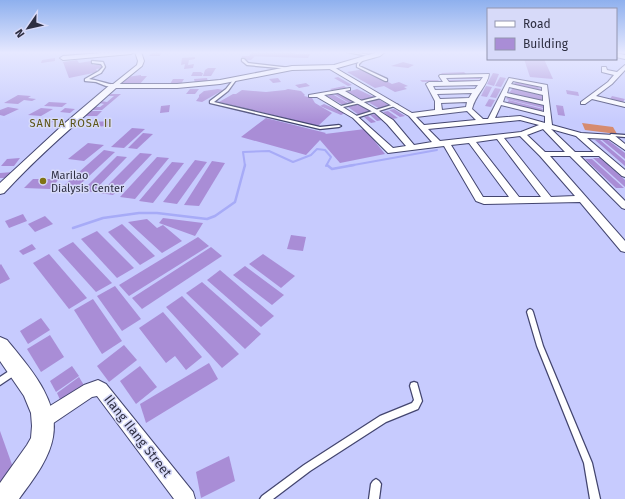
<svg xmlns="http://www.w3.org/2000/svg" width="625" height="499" viewBox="0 0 625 499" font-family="'Fira Sans',sans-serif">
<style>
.green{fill:#d68b6f}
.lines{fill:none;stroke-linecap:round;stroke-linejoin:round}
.stream-far1{stroke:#a7abf7;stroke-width:2}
.stream{stroke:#a7abf7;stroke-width:2.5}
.building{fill:#a98dd6}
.lane-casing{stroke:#43456f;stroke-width:2.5}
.street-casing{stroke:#43456f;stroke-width:2}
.secondary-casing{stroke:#43456f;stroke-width:2}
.lane{fill:#fff;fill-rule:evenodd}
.street{fill:#fff;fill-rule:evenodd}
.secondary{fill:#fff;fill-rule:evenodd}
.poi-dot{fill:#807315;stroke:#d7daf9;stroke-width:1.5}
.labels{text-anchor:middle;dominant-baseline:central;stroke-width:3;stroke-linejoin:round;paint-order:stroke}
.far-quarter-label{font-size:11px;letter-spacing:1px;fill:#5c5417;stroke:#d7daf9}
.poi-label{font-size:11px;fill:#2e2f42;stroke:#d7daf9;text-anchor:start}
.near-street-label{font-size:13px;fill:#2e2f42;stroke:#d7daf9}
</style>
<rect width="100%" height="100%" fill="#c7cbfe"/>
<polygon class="green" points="582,123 613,127 617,134 585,130"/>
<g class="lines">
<g class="stream-far1">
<polyline points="245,166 243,152 269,151 293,162 311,155 317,149 325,150 331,157 326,166"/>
<polyline points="348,166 437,150"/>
</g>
<g class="stream">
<polyline points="327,165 332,169 354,165"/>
<polyline points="73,228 103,218 139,213 157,213 207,219 215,216 235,202 245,165"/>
</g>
</g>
<g class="building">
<polygon points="153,52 161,52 160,56 149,56"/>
<polygon points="252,52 295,52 294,54 310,54 308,58 249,56"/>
<polygon points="242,56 255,56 251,60 241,60"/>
<polygon points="195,57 195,59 189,60 188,65 194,64 193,68 184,69 185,64 181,65 182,58"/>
<polygon points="55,58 55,61 41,63 42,60"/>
<polygon points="524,59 544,59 553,79 530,77"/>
<polygon points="77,60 79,63 91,61 93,65 101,64 103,68 96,69 98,72 69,78 63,62"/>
<polygon points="403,62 414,65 408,68 391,66"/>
<polygon points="208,68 216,68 211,76 203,76 205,70"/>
<polygon points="364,69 392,84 399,82 408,86 404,87 407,89 395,92 384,86 375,88 347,72"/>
<polygon points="193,72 202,72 201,73 203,73 202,76 191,76"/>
<polygon points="464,72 466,74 443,75 441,73"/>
<polygon points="493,73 499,74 494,86 487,84"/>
<polygon points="141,75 141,76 147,76 139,85 119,85 127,77"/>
<polygon points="338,77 352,85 348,86 334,78"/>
<polygon points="478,77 480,79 447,79 445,78"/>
<polygon points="500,77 506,78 501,87 495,86"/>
<polygon points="207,78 208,82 195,83 194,79"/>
<polygon points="278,78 281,82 273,83 269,79"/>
<polygon points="173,79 184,79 181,84 170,84"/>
<polygon points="420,80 438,80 440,82 422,82"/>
<polygon points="447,80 478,80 480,81 449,82"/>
<polygon points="517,81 540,86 538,88 542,89 540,91 513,85"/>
<polygon points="306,83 310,86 299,88 295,85"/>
<polygon points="344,86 347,88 333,91 330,89"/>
<polygon points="486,86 492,87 487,97 481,96"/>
<polygon points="495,88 501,89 496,98 490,97"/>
<polygon points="513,88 544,96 541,101 509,93"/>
<polygon points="190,89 199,89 195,94 186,94"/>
<polygon points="218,89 223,90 202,102 196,101 199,97 199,95 204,91"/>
<polygon points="288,89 301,91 305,95 304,96 312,98 315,103 332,113 318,126 219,102 233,94 236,94 242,90 266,92 285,90"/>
<polygon points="357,89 374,97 363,100 347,92"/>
<polygon points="566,90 578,92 579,96 567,94"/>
<polygon points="339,92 354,101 349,103 334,94"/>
<polygon points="111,94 121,94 102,110 90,110 94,107 100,107 104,104 99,103 101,101 107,102 114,96 108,96"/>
<polygon points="332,94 348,103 343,105 327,96"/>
<polygon points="18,95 31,96 28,98 36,99 32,101 24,100 18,104 4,103"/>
<polygon points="612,96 625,99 623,102 610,99"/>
<polygon points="508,97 544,105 543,108 506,99"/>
<polygon points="378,99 391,106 380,109 368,102"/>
<polygon points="489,99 495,100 491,107 485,106"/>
<polygon points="509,100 543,109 542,111 507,103"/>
<polygon points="49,102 67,103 62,107 44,106"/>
<polygon points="324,104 345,113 341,115 320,106"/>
<polygon points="358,104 370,111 359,115 348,107"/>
<polygon points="170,105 169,112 160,113 161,106"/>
<polygon points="556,105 563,106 565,116 558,115"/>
<polygon points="8,107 19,109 4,116 0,115 0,110"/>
<polygon points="41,108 53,109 41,116 28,115"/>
<polygon points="65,108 75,109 70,113 60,112"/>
<polygon points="394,109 405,116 400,117 389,110"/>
<polygon points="91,111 102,111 97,116 85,116"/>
<polygon points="388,111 398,118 392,119 383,112"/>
<polygon points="375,114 382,120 377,121 370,115"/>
<polygon points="368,116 376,122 371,123 364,117"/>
<polygon points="58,118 58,120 47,124 43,123 48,120"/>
<polygon points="266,118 326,133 325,134 365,129 385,154 340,163 320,140 306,155 241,137"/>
<polygon points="111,121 109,126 90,127 93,122"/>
<polygon points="132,128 145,129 124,148 111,147"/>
<polygon points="143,133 153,134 137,149 128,148"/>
<polygon points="595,140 600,140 625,161 625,166"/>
<polygon points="602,140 608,140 625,153 625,159"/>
<polygon points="88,143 104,145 84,161 68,159"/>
<polygon points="104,150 115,152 74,190 61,188"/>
<polygon points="140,153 152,154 113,195 100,193"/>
<polygon points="117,156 127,157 93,192 82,191"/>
<polygon points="157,157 169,158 135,199 120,197"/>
<polygon points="20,158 14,166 1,166 7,159"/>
<polygon points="593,158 600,158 625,180 625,187"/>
<polygon points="585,159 592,159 624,188 616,188"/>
<polygon points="195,160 207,162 177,204 163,202"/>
<polygon points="212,161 225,163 199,206 184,205"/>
<polygon points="172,162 184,163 153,203 139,201"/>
<polygon points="13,172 8,178 0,178 0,173"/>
<polygon points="33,179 59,179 50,189 24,188"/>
<polygon points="23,214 27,221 9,228 5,221"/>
<polygon points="45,216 53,224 35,232 28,224"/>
<polygon points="163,218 203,223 195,236 159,223"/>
<polygon points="147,219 157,228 163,225 182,241 162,253 128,222"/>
<polygon points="122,224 155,256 140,265 108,232"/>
<polygon points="97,231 134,268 117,278 81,239"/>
<polygon points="291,235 306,237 303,251 287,249"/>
<polygon points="198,237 209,246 129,296 119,285"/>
<polygon points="73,242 112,283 96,292 58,250"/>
<polygon points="32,244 36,249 23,255 19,251"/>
<polygon points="211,247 222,256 142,309 132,298"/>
<polygon points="49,254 87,298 69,309 33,263"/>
<polygon points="263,254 295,276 281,288 249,264"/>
<polygon points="1,264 10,279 0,284 0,265"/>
<polygon points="245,266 284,295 272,305 233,275"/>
<polygon points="220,270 274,316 261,327 207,280"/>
<polygon points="202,282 261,334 245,349 186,293"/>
<polygon points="115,286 141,319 122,331 97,296"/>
<polygon points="182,296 239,354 222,368 166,307"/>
<polygon points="93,299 122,341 102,354 74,310"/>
<polygon points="163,312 202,357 186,370 175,356 166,363 139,328"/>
<polygon points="41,318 50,330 28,344 20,331"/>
<polygon points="50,335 64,357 41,372 27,349"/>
<polygon points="124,345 137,360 109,382 97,366"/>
<polygon points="209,363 218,379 146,423 140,404"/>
<polygon points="72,366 79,376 56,392 50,381"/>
<polygon points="140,366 157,387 136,404 120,381"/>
<polygon points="79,377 85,387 62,404 57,393"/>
<polygon points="0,431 15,473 0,491"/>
<polygon points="229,456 235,481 201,498 196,472"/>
</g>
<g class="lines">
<g class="lane-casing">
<g id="lane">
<polygon points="347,52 352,52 375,56 374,57"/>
<polygon points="363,57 365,58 359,64 359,66 387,79 387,81 385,81 357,67 357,64"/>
<polygon points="242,59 244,59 248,63 291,68 290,69 247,65 242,61"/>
<path d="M92,61L103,62L105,67L101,73L89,79C98,80 106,84 115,85V87L106,86L96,82L85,81V79L99,71L103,67L101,64L92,63Z"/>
<polygon points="234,79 236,80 228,91 214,102 320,127 339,125 341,126 339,127 320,129 210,103 210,101 226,89"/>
<polygon points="380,96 381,96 381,98 339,108 337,107"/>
<polygon points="395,104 398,105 356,118 353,117"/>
<polygon points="611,134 625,135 625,137 613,136 611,138 609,137"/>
<polygon points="530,309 532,310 533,312 543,346 592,463 600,499 590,499 584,463 537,346 527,312 528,310"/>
<polygon points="15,367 18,369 19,371 18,373 0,385 0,377"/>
<polygon points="414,382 417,383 422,401 418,409 386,422 310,471 273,499 260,499 262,496 304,465 380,416 412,403 414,400 410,386 411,383"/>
<polygon points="376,479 379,481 381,484 379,499 369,499 371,484 373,481"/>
</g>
</g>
<g class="street-casing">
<g id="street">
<polygon points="115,52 134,52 131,54 63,60 60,58 63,56"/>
<polygon points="135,52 141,52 144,61 142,66 116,87 112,87 112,85 137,65 138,61"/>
<polygon points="616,53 625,55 625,59 616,57"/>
<polygon points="625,65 625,70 612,84 596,96 625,103 625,107 592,99 585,104 581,104 581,102 608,82 614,75 602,72 602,67 606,67 607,70 617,72"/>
<path d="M328,66H332L412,113L435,110V101L426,84L429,82H443L439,76L440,75L489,74C488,85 475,95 472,109L483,119H488L509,78L547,85L552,125L581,133L614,135L625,144V150L609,139L587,138L625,170V177L622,176L599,156H580L625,201V209L622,208L570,156H550L625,241V252L621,251L580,202L484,204L476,201L444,146L388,153L353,118L317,97H309V95L350,88V90L345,91L379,111L393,120L414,145L432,142L409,116L328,68ZM483,77L480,81L449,82L446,78ZM513,81L542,87V91L511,84ZM478,85L475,89L435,90L433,86ZM509,87L543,95V101L507,93ZM338,93L375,113L387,124L406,146L393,148L357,116L324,95ZM472,93L469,98L440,99L437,94ZM505,96L544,105V112L503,102ZM467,102L466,107L442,110L441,103ZM501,105L545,116V123L520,116L495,118ZM467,111L476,120L424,125L416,117ZM520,120L539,125L521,132L440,141L428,129ZM543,129L565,152H545L527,135ZM551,129L576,136L594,152H575ZM520,136L540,156L575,196L551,197L504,138ZM497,139L541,197H519L476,142ZM469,143L509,197H483L451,145Z"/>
<polygon points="98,380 106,384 193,492 195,499 174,499 97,396 92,397 49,426 43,428 37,426 35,420 37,414 84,385"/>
</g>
</g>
<g class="secondary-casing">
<g id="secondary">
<path d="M378,52H385L380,56L334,69L292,70L220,84L177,88H116C78,122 39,155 4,193L0,194V183L65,123L111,84H177L220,80L292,66L334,65Z"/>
<path d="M0,337L7,340C28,366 60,400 53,437C49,460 32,481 19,499H0V483L27,445L31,438L32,426L31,413L24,396L0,361Z"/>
</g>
</g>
<use href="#lane" class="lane"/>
<use href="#street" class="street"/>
<use href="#secondary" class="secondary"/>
</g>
<linearGradient id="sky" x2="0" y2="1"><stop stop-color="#8eb0ee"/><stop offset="0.43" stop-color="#e6e8ff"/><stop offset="1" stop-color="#e6e8ff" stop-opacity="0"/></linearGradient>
<rect width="625" height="122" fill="url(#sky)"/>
<circle class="poi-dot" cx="43" cy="181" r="4"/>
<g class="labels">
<g class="far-quarter-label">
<text x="71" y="123">SANTA ROSA II</text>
</g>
<g class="poi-label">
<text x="51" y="175">Marilao<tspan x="51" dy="13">Dialysis Center</tspan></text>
</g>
<g class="near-street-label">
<text transform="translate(138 436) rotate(52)">Ilang Ilang Street</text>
</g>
</g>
<rect x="487" y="8" width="130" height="52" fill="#d7daf9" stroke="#9396b0"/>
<rect x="495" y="21" width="20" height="6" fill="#ffffff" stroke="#9396b0"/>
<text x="523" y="28" font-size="12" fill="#2e2f42">Road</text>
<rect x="495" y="38" width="20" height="12" fill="#a98dd6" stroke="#9396b0"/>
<text x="523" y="48" font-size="12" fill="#2e2f42">Building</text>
<g transform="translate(28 28) rotate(236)" stroke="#d7daf9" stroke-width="3" paint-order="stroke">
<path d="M0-3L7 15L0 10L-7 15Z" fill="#2e2f42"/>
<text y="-6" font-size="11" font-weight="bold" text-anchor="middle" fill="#2e2f42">N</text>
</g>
</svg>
